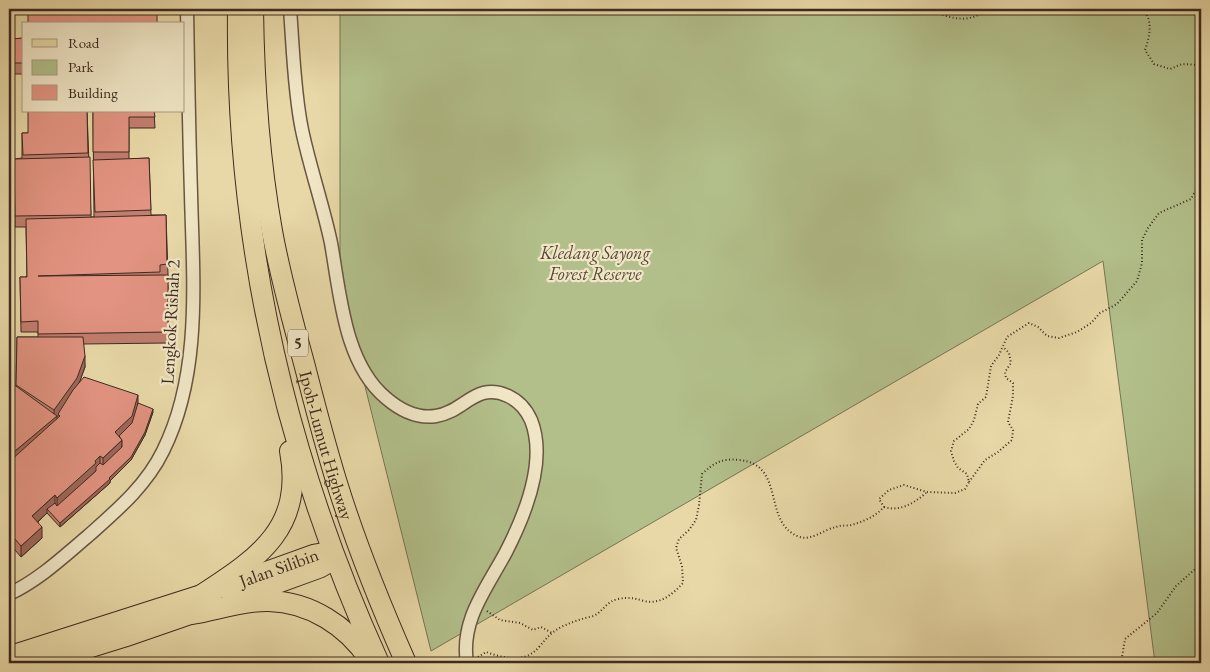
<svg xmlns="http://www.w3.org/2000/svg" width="1210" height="672" viewBox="0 0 1210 672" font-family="'EB Garamond',serif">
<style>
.green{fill:#b2bf8a;stroke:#787454}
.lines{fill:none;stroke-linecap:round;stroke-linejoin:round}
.minor-casing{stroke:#685641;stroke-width:15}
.primary-casing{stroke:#3e2a1f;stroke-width:21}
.trunk-casing{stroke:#3e2a1f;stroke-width:22}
.path{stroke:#3e2a1f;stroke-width:2;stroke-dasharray:1 2.5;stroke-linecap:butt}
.minor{stroke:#f0e6c6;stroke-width:12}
.primary{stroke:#e8d8a7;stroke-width:19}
.trunk{stroke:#e8d8a7;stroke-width:20}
.wall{fill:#c27e6f;stroke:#3e2a1f}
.shaded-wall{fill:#9e675a;stroke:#3e2a1f}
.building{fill:#e29381;stroke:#3e2a1f}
.labels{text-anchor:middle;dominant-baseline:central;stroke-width:4.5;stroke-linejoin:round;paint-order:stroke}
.shield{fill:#f0e6c6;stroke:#736251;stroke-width:1}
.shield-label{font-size:16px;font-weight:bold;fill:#3e2a1f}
.park-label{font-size:18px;font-style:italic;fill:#554834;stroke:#f0e6c6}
.street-label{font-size:18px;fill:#3e2a1f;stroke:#f0e6c6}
</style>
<rect width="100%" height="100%" fill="#e8d8a7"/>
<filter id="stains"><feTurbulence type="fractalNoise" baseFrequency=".004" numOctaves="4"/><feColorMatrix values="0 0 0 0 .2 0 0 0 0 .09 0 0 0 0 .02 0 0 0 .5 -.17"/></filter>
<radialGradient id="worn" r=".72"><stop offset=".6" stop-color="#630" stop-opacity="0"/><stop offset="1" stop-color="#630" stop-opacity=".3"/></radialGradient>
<polygon class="green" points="340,9 1201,9 1201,663 1155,663 1103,261 431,651 340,286"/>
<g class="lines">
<g class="minor-casing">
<g id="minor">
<path d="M290,9C293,47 294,92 302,130C310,168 323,205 331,243C340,293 344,363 386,398C400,410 417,419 436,416C464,412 476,381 508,396C519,401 526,409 531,420C547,460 525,515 506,552C487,588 460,620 467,663"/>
<path d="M9,594C39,580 63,557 88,536C116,511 146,486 163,451C202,373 193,279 191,194C189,132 188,71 187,9"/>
</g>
</g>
<g class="primary-casing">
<g id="primary">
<path id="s1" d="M9,656L203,594L315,554L327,552L334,555L327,564L320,568L232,600"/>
<polyline points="41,663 125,637 206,609"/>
</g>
</g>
<g class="trunk-casing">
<g id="trunk">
<path d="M238,9C235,239 284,454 379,663"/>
<path id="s2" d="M253,9C254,82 259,158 272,231C280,275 292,319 304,363C314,402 324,441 336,480C355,542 380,604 406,663"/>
<path d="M203,594C260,557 304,527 290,451"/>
<path d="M192,614C216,610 245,600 269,601C310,602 347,626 369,659"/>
</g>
</g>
<g class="path">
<path d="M825,9C842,14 851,13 868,9"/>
<path d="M926,9C949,17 966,26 988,9"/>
<path d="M1143,9C1153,21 1150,35 1145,50L1154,64L1170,69L1182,64L1201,65"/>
<polyline points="969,482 985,460 998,452 1012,440 1013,430 1008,422 1013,396 1013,383 1006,378 1005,372 1011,363 1009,353 1003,347"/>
<path d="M884,507C900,512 914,503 926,493"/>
<polyline points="487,611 500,620 520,623 533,630 541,627 552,633"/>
<path d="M478,657L486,652C503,658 525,664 539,647C547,638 549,634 561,627C568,624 575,621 582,619C587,617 593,617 597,614C604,609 608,601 618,599C628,597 634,598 644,601C660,605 673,594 683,583L682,566L676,548L679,539L689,530L696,520L699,505L702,474C714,463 721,458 739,460C787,464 761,524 800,537C811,541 825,529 836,527C841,525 846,526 851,525C863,522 876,516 884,507L879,499L889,490L904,485L927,492L955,493L965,489L969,482L967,474L958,468L954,461L951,451L954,441L969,429L974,420L978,404L986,397L991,366L999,355L1007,337L1029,323L1038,327L1047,336L1059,338L1077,332L1091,323L1100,313L1117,304L1137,281L1142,263V240L1148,228L1159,213L1191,199L1201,181"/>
<polyline points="1121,663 1125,639 1157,613 1176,586 1201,564"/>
</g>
<use href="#minor" class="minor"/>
<use href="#primary" class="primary"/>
<use href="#trunk" class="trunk"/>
</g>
<g class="wall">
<polygon points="24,38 24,74 11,74 11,39"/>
<polygon points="87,111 91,217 94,217 93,111 154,111 155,128 129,128 129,159 149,158 151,215 166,215 168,275 168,343 83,344 85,367 79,383 138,403 153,412 145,435 131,460 110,481 110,483 60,527 47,513 38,522 42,538 21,557 9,543 9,381 16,386 17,337 38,337 38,332 21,332 20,277 27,277 26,227 15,227 14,159 22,158 22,133 28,133"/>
</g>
<g class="shaded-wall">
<polygon points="85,356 85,367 77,389 57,417 57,427 9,467 9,456 54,418 54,410"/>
<polygon points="138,395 138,406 132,427 117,441 115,432"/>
<polygon points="153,409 153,412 145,435 131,460 110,481 110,483 60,527 60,523 109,478"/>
<polygon points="122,440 122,451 103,469 103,458"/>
<polygon points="100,456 100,467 57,509 57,498"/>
<polygon points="55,495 55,506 47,509 47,513 32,527 32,516"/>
<polygon points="42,527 42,538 21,557 21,546"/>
</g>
<g class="building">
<rect x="28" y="9" width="129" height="15"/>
<polygon points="24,38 24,63 11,63 11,39"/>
<polygon points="28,111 87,111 88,153 23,155 22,133 28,133"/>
<polygon points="93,111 154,111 155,117 129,117 129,152 93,152"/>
<polygon points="90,157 91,215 15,216 14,159"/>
<polygon points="149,158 151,210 95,212 93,160"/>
<polygon points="166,215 167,264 160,265 160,272 38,276 168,275 168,332 38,334 38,321 21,322 20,277 27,277 26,219"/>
<polygon points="17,337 83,337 85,356 77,378 54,410 16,385"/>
<polygon points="84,377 138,395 132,416 115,432 122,440 103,458 100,456 95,461 96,463 57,498 55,495 32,516 42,527 21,546 9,532 9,462 60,416 58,414 73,390"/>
<polygon points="9,381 57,416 9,456"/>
<polygon points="138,403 153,409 145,432 131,457 109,478 110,479 60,523 47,509 55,503 57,506 96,471 96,467 100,463 103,465 122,447 122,440 119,436 132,423"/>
</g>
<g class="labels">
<rect class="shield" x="288" y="329.5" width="20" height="27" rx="4"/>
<g class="shield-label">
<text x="298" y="343">5</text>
</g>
<g class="park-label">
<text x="595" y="252">Kledang Sayong<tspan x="595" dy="21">Forest Reserve</tspan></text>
</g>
<g class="street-label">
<text transform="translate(170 322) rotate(-87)">Lengkok Rishah 2</text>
<text stroke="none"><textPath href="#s2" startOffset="444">Ipoh-Lumut Highway</textPath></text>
<text stroke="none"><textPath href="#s1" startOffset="284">Jalan Silibin</textPath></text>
</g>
</g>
<rect width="1210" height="672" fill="none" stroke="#e8d8a7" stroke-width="30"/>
<rect x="10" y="10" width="1190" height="652" fill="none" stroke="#3e2a1f" stroke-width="2.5"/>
<rect x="15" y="15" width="1180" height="642" fill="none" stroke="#3e2a1f"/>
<rect x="22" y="22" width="162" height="90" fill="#f0e6c6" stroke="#a99b83"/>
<rect x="32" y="39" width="25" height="8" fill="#e8d8a7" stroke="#a99b83"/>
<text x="68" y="48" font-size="15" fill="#3e2a1f">Road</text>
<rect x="32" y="60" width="25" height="15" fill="#b2bf8a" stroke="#a99b83"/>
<text x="68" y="72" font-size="15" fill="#3e2a1f">Park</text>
<rect x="32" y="85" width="25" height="15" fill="#e29381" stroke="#a99b83"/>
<text x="68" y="98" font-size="15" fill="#3e2a1f">Building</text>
<rect width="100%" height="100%" filter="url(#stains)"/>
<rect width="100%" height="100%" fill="url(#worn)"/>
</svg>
